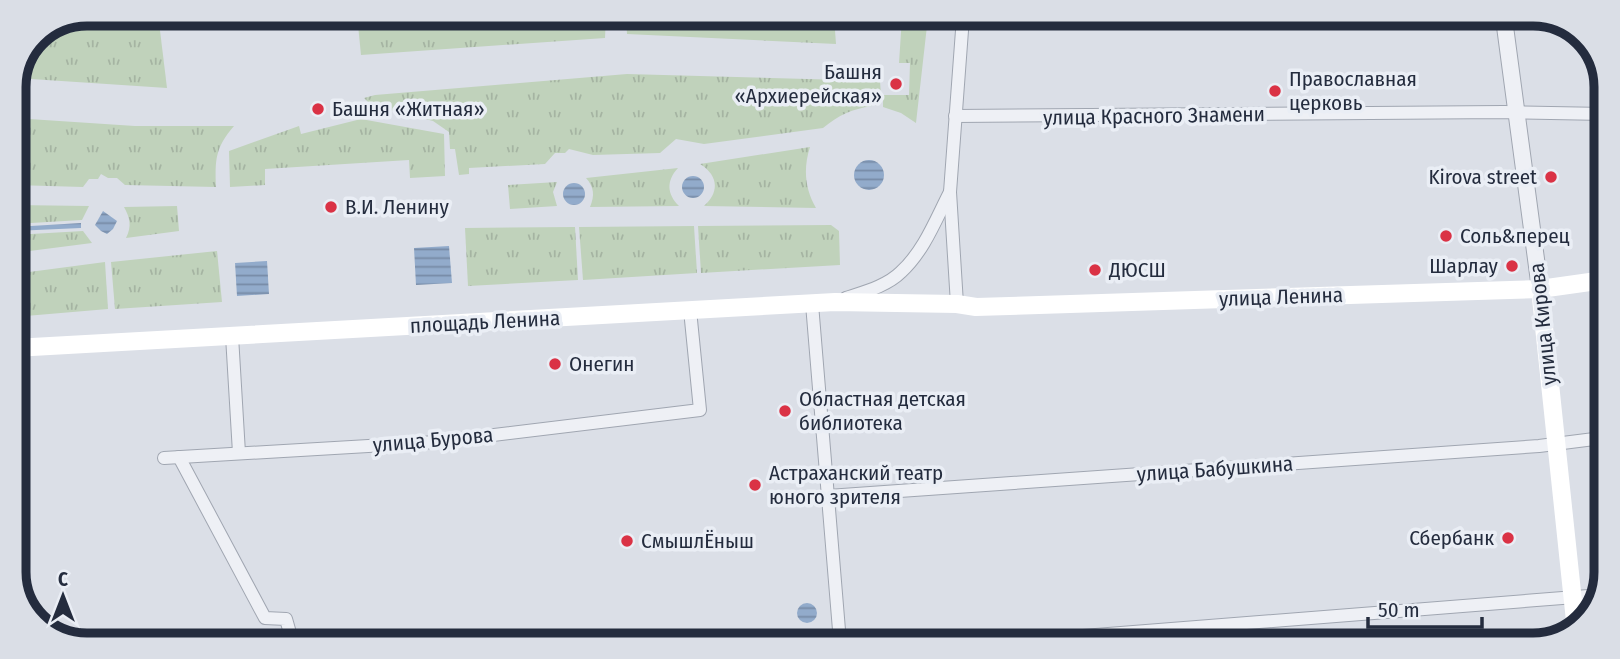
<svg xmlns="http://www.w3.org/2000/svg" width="1620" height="659" viewBox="0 0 1620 659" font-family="'Fira Sans Condensed',sans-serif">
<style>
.grass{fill:url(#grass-tufts)}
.water{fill:url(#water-rules)}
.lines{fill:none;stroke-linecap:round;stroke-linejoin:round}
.minor-casing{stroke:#a0a6b1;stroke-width:14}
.tertiary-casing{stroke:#a0a6b1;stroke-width:18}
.minor{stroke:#eef0f5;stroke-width:12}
.tertiary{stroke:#eef0f5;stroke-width:16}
.secondary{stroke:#fff;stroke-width:18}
.poi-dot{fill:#da3245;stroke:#eaeef5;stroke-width:2.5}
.labels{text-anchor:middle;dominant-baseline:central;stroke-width:7;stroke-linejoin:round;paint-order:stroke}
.poi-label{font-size:21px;fill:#242c3e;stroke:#eaeef5;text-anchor:start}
.street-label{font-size:21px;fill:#242c3e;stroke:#eaeef5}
.rim{fill:none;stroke:#242c3e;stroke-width:9}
</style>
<defs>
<pattern id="grass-tufts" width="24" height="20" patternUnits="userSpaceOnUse" patternTransform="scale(1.75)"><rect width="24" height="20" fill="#c0d2bb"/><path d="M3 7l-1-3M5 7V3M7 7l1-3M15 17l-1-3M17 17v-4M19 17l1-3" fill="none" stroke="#a5b4a2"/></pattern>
<pattern id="water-rules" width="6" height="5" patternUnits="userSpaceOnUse" patternTransform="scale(1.75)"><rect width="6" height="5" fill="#92abcb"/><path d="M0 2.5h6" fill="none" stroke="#778ba6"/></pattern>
</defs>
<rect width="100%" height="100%" fill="#dbdfe7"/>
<g class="grass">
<polygon points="87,14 158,14 167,88 16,78 36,35"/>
<polygon points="357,15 606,16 605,38 361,55"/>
<polygon points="626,16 834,17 836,44 627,34"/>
<path d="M902,17H928L916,123L901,113L883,107V100H872V106C852,109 839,115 823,128L704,144L676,139L660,153L593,155L569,149L565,153H555L545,164L469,168V174L459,175L455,149H450L449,132L433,121L371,105L364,98L375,95L627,74L880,81L881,95H909L910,63H899Z"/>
<path d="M14,118L135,126H234C215,148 215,160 216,187L125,185L117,178H108L101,174L98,179H89L83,187L14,185Z"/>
<polygon points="361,119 444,134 445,176 410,178 409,160 265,169 265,185 230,187 229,151 299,126 301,134"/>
<path d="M810,147C803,169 805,189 816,208L704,206C720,192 718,175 700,164Z"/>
<path d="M678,168C666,181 667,194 679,206L590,207C595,195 594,187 586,178Z"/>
<polygon points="557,182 553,192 557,206 510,209 508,185"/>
<polygon points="14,205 89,206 82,220 14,224"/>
<path d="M177,206L179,231L126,238C132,226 130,218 124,207Z"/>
<polygon points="831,225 839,231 840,265 701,273 698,226"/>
<polygon points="694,226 697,273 583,280 579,227"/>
<polygon points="575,227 578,280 468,286 465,228"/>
<polygon points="83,231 92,243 14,253 14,235"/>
<polygon points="217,251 222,302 115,309 111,262"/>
<polygon points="105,262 108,309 14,317 14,274"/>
</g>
<g class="water">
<circle cx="869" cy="175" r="15"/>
<circle cx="693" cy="187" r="11"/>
<circle cx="574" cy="194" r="11"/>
<polygon points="103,211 117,221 113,229 107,234 101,231 95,225"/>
<polygon points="81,223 81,228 14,231 14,227"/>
<polygon points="449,246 452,283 416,285 414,248"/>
<polygon points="267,261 269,294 237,296 235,263"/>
<circle cx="807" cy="613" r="10"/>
</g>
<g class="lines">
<g class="minor-casing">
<g id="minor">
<polyline points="955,116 1504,112 1605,114"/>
<path d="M846,298C864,292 887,286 901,272C924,251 936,219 950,192"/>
<polyline points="812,304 840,642"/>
<polyline points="957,304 950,192 963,17"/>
<polyline points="232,336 239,453"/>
<polyline points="179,457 265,618 286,619 292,640"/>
<polyline points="164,458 436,442 700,410 690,310"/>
<polyline points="828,496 1539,446 1602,438"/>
<polyline points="994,643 1601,595"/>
</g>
</g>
<g class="tertiary-casing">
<polyline id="tertiary" points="1504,19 1540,289"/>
</g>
<use href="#minor" class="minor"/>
<use href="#tertiary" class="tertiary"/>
<g class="secondary">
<polyline points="1540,289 1576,630"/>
<polyline points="14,348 835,302 957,304 976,307 1540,289 1604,280"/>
</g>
</g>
<g class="poi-dot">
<circle cx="896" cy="84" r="7"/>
<circle cx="1275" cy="91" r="7"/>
<circle cx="318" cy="109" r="7"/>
<circle cx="1551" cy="177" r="7"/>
<circle cx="331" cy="207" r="7"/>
<circle cx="1446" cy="236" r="7"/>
<circle cx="1512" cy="266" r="7"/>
<circle cx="1095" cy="270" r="7"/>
<circle cx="555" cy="364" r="7"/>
<circle cx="785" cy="411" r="7"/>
<circle cx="755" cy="485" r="7"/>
<circle cx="1508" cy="538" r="7"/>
<circle cx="627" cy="541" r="7"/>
</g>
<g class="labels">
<g class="poi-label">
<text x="882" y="72" text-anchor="end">Башня<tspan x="882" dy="24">«Архиерейская»</tspan></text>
<text x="1289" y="79">Православная<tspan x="1289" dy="24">церковь</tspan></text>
<text x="332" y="109">Башня «Житная»</text>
<text x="1537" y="177" text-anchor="end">Kirova street</text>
<text x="345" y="207">В.И. Ленину</text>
<text x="1460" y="236">Соль&amp;перец</text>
<text x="1498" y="266" text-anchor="end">Шарлау</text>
<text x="1109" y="270">ДЮСШ</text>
<text x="569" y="364">Онегин</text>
<text x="799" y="399">Областная детская<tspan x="799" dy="24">библиотека</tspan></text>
<text x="769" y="473">Астраханский театр<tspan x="769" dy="24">юного зрителя</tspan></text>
<text x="1494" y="538" text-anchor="end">Сбербанк</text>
<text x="641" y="541">СмышлЁныш</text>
</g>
<g class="street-label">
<text transform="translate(1154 116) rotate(-1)">улица Красного Знамени</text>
<text transform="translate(1281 297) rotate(-2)">улица Ленина</text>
<text transform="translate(485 322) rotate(-3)">площадь Ленина</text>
<text transform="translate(1543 324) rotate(-96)">улица Кирова</text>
<text transform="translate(433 440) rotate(-5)">улица Бурова</text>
<text transform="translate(1215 469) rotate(-4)">улица Бабушкина</text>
</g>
</g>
<path d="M0 0H1620V659H0ZM87 26H1533A61 61 0 0 1 1594 87V572A61 61 0 0 1 1533 633H87A61 61 0 0 1 26 572V87A61 61 0 0 1 87 26Z" fill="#dadee6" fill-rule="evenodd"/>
<path class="rim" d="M87 26H1533A61 61 0 0 1 1594 87V572A61 61 0 0 1 1533 633H87A61 61 0 0 1 26 572V87A61 61 0 0 1 87 26Z"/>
<g transform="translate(63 596)" stroke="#eaeef5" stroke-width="5" paint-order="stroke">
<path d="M0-5L12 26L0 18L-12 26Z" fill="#242c3e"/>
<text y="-10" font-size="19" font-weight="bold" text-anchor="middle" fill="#242c3e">С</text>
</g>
<path d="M1368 617v10h114v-10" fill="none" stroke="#242c3e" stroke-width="3.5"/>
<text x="1378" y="617" font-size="21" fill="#242c3e" stroke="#eaeef5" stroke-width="5" paint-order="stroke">50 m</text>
</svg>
